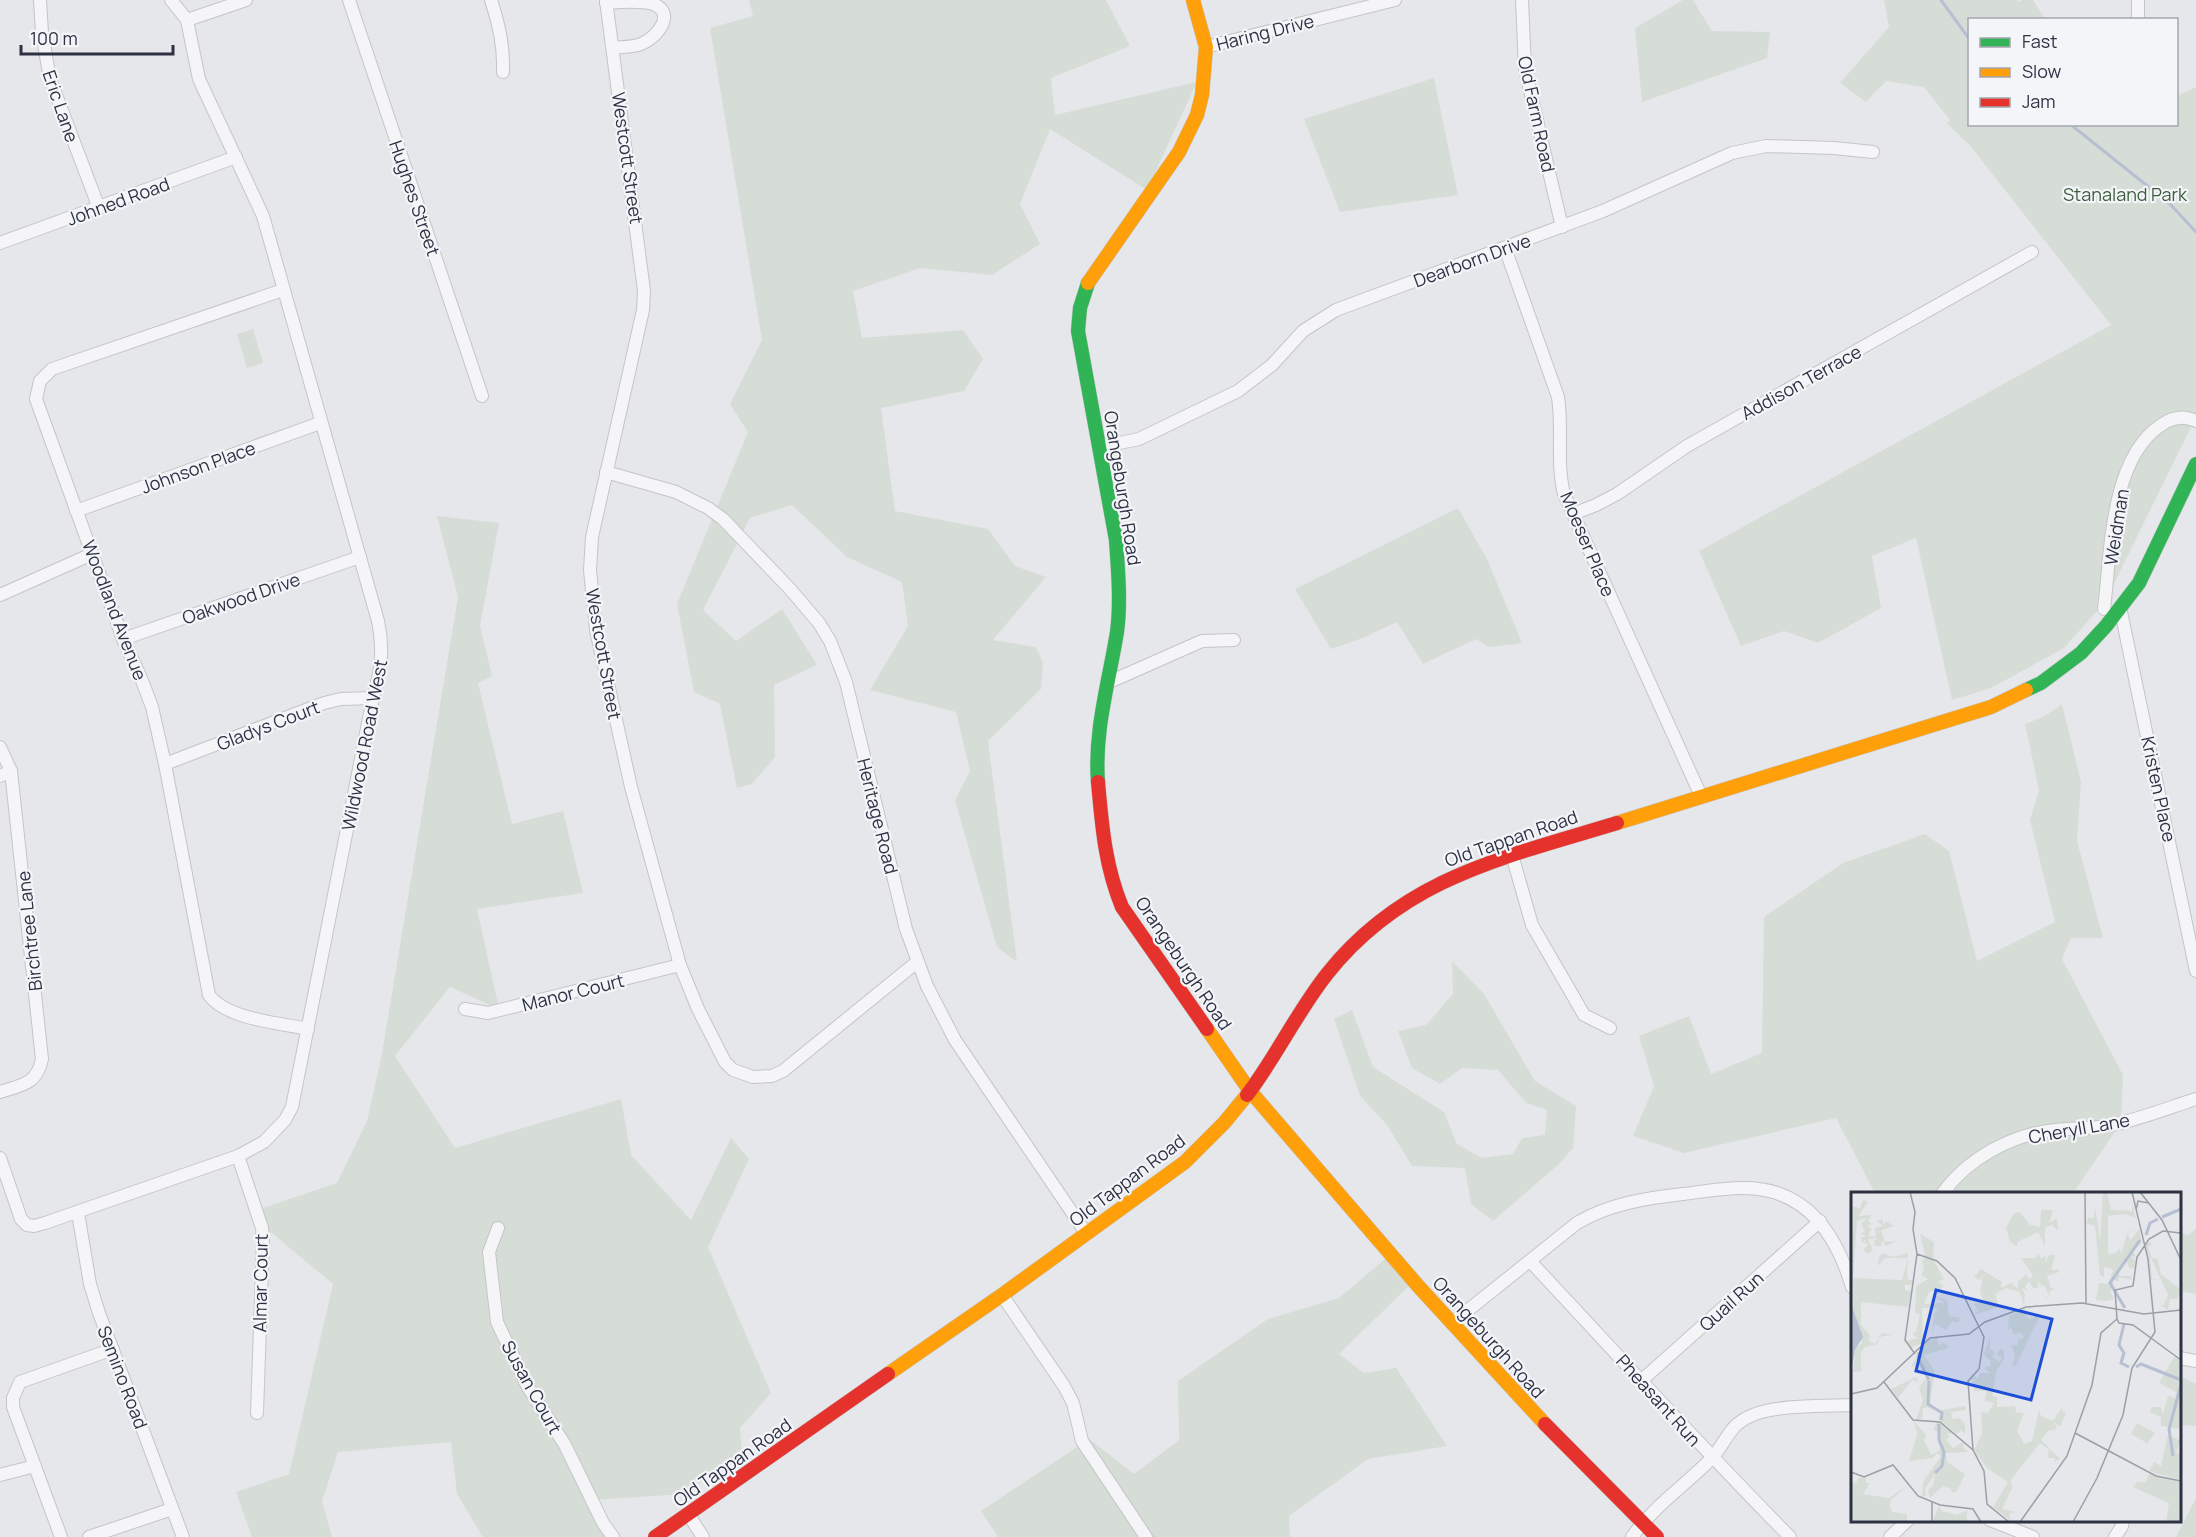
<svg xmlns="http://www.w3.org/2000/svg" width="2196" height="1537" viewBox="0 0 2196 1537" font-family="Manrope,sans-serif">
<style>
.green{fill:#d6ddd6}
.lines{fill:none;stroke-linecap:round;stroke-linejoin:round}
.stream{stroke:#b7c0d2;stroke-width:3}
.street-casing{stroke:#c4c5c8;stroke-width:14}
.fast-casing{stroke:#c4c5c8;stroke-width:15}
.slow-casing{stroke:#c4c5c8;stroke-width:15}
.jam-casing{stroke:#c4c5c8;stroke-width:15}
.street{stroke:#f5f5f7;stroke-width:12}
.fast{stroke:#30b455;stroke-width:14}
.slow{stroke:#ff9f0a;stroke-width:14}
.jam{stroke:#e5322d;stroke-width:14}
.labels{text-anchor:middle;dominant-baseline:central;stroke-width:4.5;stroke-linejoin:round;paint-order:stroke}
.street-label{font-size:18px;fill:#2d3243;stroke:#f4f5f9}
.park-label{font-size:18px;fill:#3c5d3c;stroke:#f4f5f9}
.inset-river{fill:none;stroke:#b7c0d2;stroke-width:3}
.inset-road{fill:none;stroke:#9c9fa7;stroke-width:1.5}
.view{fill:#1d4ed8;fill-opacity:0.15;stroke:#1d4ed8;stroke-width:3}
.inset-edge{fill:none;stroke:#2d3243;stroke-width:3}
</style>
<rect width="100%" height="100%" fill="#e6e7ea"/>
<g class="green">
<polygon points="749,0 1106,0 1130,46 1051,78 1055,115 1197,82 1147,190 1050,129 1020,204 1040,244 992,275 920,268 853,291 862,338 963,330 983,359 964,391 881,408 895,511 988,529 1015,566 1046,577 993,640 1036,647 1043,663 1041,689 988,741 1017,962 997,947 955,800 970,771 956,712 870,690 908,626 902,582 847,557 792,505 750,518 703,610 736,641 782,609 817,665 774,685 775,757 752,784 737,788 720,704 694,692 677,604 748,432 730,404 762,340 710,28 753,16"/>
<polygon points="1683,0 1693,0 1712,31 1770,32 1767,58 1642,102 1635,28"/>
<polygon points="1884,0 2017,0 2018,2 2022,0 2033,0 2045,19 1970,20 1970,124 2176,124 2177,96 2196,87 2196,417 2105,602 2064,648 1991,688 1952,700 1916,538 1872,556 1881,608 1818,643 1784,631 1741,646 1699,551 2111,325 1972,148 1947,123 1950,120 1924,87 1886,81 1866,102 1840,83 1889,27"/>
<polygon points="1434,78 1458,195 1340,212 1304,119"/>
<polygon points="253,329 263,363 247,368 237,334"/>
<polygon points="1458,508 1487,559 1522,643 1489,647 1476,639 1423,664 1397,622 1363,638 1331,649 1295,589"/>
<polygon points="437,516 499,523 480,626 492,676 478,683 512,824 563,811 583,893 477,909 499,1009 450,987 395,1056 455,1148 621,1099 631,1155 691,1220 731,1138 749,1159 708,1247 771,1393 740,1428 742,1454 684,1494 593,1500 613,1537 483,1537 457,1494 451,1442 338,1452 322,1501 332,1537 252,1537 236,1492 289,1474 333,1284 261,1224 257,1210 337,1183 367,1121 382,1054 458,597"/>
<polygon points="2062,704 2081,782 2077,841 2103,938 2071,938 2062,959 2123,1075 2121,1123 2073,1193 1875,1193 1836,1118 1684,1153 1633,1136 1654,1086 1639,1036 1689,1016 1711,1074 1762,1053 1764,917 1843,863 1925,834 1949,851 1977,961 2055,922 2030,820 2039,790 2025,724 2045,716"/>
<polygon points="1452,961 1484,994 1535,1081 1576,1106 1573,1148 1559,1164 1493,1221 1471,1204 1465,1168 1412,1166 1387,1125 1360,1096 1334,1019 1352,1010 1373,1067 1444,1112 1457,1144 1482,1158 1513,1154 1522,1138 1545,1135 1547,1110 1526,1103 1498,1070 1462,1068 1440,1084 1412,1068 1398,1031 1426,1025 1453,994"/>
<polygon points="2196,1229 2196,1294 2180,1291 2180,1230 2187,1236"/>
<polygon points="1392,1253 1416,1279 1339,1354 1364,1373 1396,1368 1447,1446 1368,1459 1289,1516 1290,1537 998,1537 981,1511 1089,1439 1134,1474 1179,1440 1178,1381 1268,1319 1339,1298"/>
<polygon points="2180,1378 2185,1378 2196,1384 2196,1426 2180,1425"/>
<polygon points="2196,1498 2196,1537 2141,1537 2176,1537"/>
</g>
<g class="lines">
<g class="stream">
<polyline points="1941,0 1970,40"/>
<polyline points="2070,124 2170,204 2196,232"/>
</g>
<g class="street-casing">
<g id="street">
<polyline points="40,0 42,33 50,79 99,208"/>
<polyline points="349,0 482,396"/>
<path d="M491,0C499,25 504,46 503,72"/>
<polyline points="606,0 644,291 643,310 592,537 590,570 596,630 631,787 680,965 698,1009 725,1062 733,1070 753,1077 772,1076 783,1071 917,962"/>
<polyline points="1522,0 1525,69 1562,227"/>
<polyline points="2138,0 2138,16"/>
<path d="M606,3C621,2 639,0 653,4C677,13 657,38 641,44C633,47 622,47 613,48"/>
<polyline points="187,20 246,0"/>
<polyline points="1206,47 1395,0"/>
<polyline points="0,243 236,157"/>
<path d="M1505,248L1558,397C1563,429 1556,462 1564,494L1701,796"/>
<path d="M283,290L52,369L40,381L36,399L123,639L141,678L152,707L165,764L209,995C226,1019 280,1023 308,1029"/>
<polyline points="1099,447 1139,439 1238,391 1272,365 1303,331 1336,310 1603,211 1732,153 1766,146 1834,148 1873,152"/>
<polyline points="606,472 676,492 708,508 723,519 790,589 819,623 830,641 846,682 906,929 927,986 955,1040 1086,1233"/>
<polyline points="76,511 320,423"/>
<polyline points="1573,514 1596,505 1617,494 1687,446 2032,252"/>
<polyline points="0,595 92,554"/>
<polyline points="2120,607 2196,971"/>
<path d="M2104,609C2111,552 2110,459 2161,425C2173,417 2184,415 2196,421"/>
<polyline points="123,639 360,557"/>
<polyline points="1107,683 1202,641 1234,640"/>
<path d="M0,747L11,771L42,1059C37,1084 22,1085 0,1092"/>
<polyline points="165,764 324,703 341,699 373,698"/>
<polyline points="0,776 11,771"/>
<polyline points="1512,855 1532,925 1539,937 1584,1015 1610,1028"/>
<polyline points="465,1009 488,1013 680,965"/>
<polyline points="238,1156 262,1228 263,1239 257,1413"/>
<path d="M0,1158L21,1219L27,1225L34,1226L45,1223L238,1156L264,1142L285,1120L292,1107L373,698C381,671 384,649 378,621L263,216L199,79L187,20L171,0"/>
<path d="M1942,1194C1968,1158 2012,1134 2056,1130C2075,1128 2093,1129 2112,1125C2140,1119 2168,1108 2196,1099"/>
<polyline points="78,1213 90,1284 99,1313 183,1537"/>
<polyline points="498,1228 489,1252 497,1322 528,1387 565,1445 603,1523 613,1537"/>
<path d="M1530,1261C1616,1353 1701,1447 1790,1537"/>
<polyline points="1002,1295 1064,1386 1073,1403 1082,1441 1146,1537"/>
<path d="M1452,1323L1577,1223C1609,1204 1646,1198 1683,1194C1702,1192 1722,1188 1742,1188C1805,1187 1836,1233 1852,1287"/>
<polyline points="2180,1358 2196,1361"/>
<polyline points="1642,1380 1820,1221"/>
<polyline points="0,1475 35,1466"/>
<polyline points="688,1514 703,1537"/>
<polyline points="1990,1520 2033,1537"/>
<polyline points="61,1537 13,1407 13,1398 20,1382 113,1349"/>
<polyline points="89,1537 172,1509"/>
<path d="M1632,1537C1653,1507 1684,1486 1710,1460C1727,1443 1727,1425 1753,1415C1775,1405 1826,1406 1852,1405"/>
<polyline points="1890,1537 1908,1520"/>
<polyline points="2115,1537 2122,1526 2123,1520"/>
</g>
</g>
<g class="fast-casing">
<g id="fast">
<path d="M1088,283L1080,308L1078,331L1116,540C1118,570 1121,602 1117,632C1109,682 1094,731 1098,782"/>
<polyline points="2026,690 2041,683 2081,653 2106,626 2139,583 2196,464"/>
</g>
</g>
<g class="slow-casing">
<g id="slow">
<polyline points="1088,283 1179,152 1197,115 1202,95 1206,47 1193,0"/>
<polyline points="1617,823 1991,707 2026,690"/>
<polyline points="1207,1029 1250,1091 1419,1287 1545,1424"/>
<polyline points="888,1374 1002,1295 1185,1162 1224,1123 1247,1095"/>
</g>
</g>
<g class="jam-casing">
<g id="jam">
<path d="M1098,782C1102,826 1105,866 1122,907L1207,1029"/>
<path d="M1247,1095C1276,1057 1297,1012 1327,974C1404,877 1506,857 1617,823"/>
<polyline points="1545,1424 1657,1537"/>
<polyline points="655,1537 888,1374"/>
</g>
</g>
<use href="#street" class="street"/>
<use href="#fast" class="fast"/>
<use href="#slow" class="slow"/>
<use href="#jam" class="jam"/>
</g>
<g class="labels">
<g class="street-label">
<text transform="translate(1265 32) rotate(-14)">Haring Drive</text>
<text transform="translate(61 106) rotate(71)">Eric Lane</text>
<text transform="translate(1537 114) rotate(78)">Old Farm Road</text>
<text transform="translate(628 158) rotate(82)">Westcott Street</text>
<text transform="translate(415 198) rotate(71)">Hughes Street</text>
<text transform="translate(118 201) rotate(-20)">Johned Road</text>
<text transform="translate(1472 260) rotate(-20)">Dearborn Drive</text>
<text transform="translate(1801 382) rotate(-29)">Addison Terrace</text>
<text transform="translate(198 467) rotate(-20)">Johnson Place</text>
<text transform="translate(1123 488) rotate(81)">Orangeburgh Road</text>
<text transform="translate(2116 527) rotate(-81)">Weidman</text>
<text transform="translate(1588 544) rotate(67)">Moeser Place</text>
<text transform="translate(241 598) rotate(-19)">Oakwood Drive</text>
<text transform="translate(115 610) rotate(69)">Woodland Avenue</text>
<text transform="translate(604 654) rotate(80)">Westcott Street</text>
<text transform="translate(268 725) rotate(-21)">Gladys Court</text>
<text transform="translate(364 745) rotate(-79)">Wildwood Road West</text>
<text transform="translate(2159 789) rotate(78)">Kristen Place</text>
<text transform="translate(878 816) rotate(76)">Heritage Road</text>
<text transform="translate(1511 838) rotate(-19)">Old Tappan Road</text>
<text transform="translate(29 931) rotate(-96)">Birchtree Lane</text>
<text transform="translate(1184 963) rotate(56)">Orangeburgh Road</text>
<text transform="translate(573 992) rotate(-14)">Manor Court</text>
<text transform="translate(2079 1128) rotate(-10)">Cheryll Lane</text>
<text transform="translate(1127 1180) rotate(-37)">Old Tappan Road</text>
<text transform="translate(260 1283) rotate(-89)">Almar Court</text>
<text transform="translate(1731 1301) rotate(-42)">Quail Run</text>
<text transform="translate(1489 1337) rotate(48)">Orangeburgh Road</text>
<text transform="translate(123 1377) rotate(69)">Semino Road</text>
<text transform="translate(532 1387) rotate(61)">Susan Court</text>
<text transform="translate(1659 1400) rotate(48)">Pheasant Run</text>
<text transform="translate(732 1462) rotate(-35)">Old Tappan Road</text>
</g>
<g class="park-label">
<text x="2125" y="194">Stanaland Park</text>
</g>
</g>
<g transform="translate(1851 1192)">
<rect width="330" height="330" fill="#e6e7ea"/>
<path d="M252,0H256L260,18L281,19L282,12L284,26L275,22L257,24V62L265,61L269,56L270,63L276,41L286,34L276,42L280,48L288,37L291,50L282,59L285,65L280,64L285,69L284,76H278L276,70L266,79L269,84H283L279,85L282,88L268,85L267,90L261,86L263,95L259,99L263,107L256,109L245,108L248,91L257,92L262,78L253,75V85L249,83L244,34L235,31L238,25L243,26L244,15L249,48ZM12,8L17,10L7,24L21,23L17,29L21,32L16,34L20,37L17,44L25,45L24,36L32,34L26,29L31,27L33,33L35,29L43,34L30,38L34,50L46,49L35,54L31,48L30,54H24L23,49L27,46L17,47L22,58L17,62L12,58L18,52H13L16,47L11,51L10,45H15L10,41L14,39L10,32L16,26L6,29L2,86L51,88L57,66H34L27,74L28,65L32,61L42,65L57,61L56,81L57,88H61V93H54V98L60,99L57,115L10,110V133L18,142L19,150L25,152L27,145L32,141L41,143L28,145L26,152L14,155L10,160V179L2,180L4,158L11,151L0,112V14L9,16ZM190,18H202L198,31L206,26L207,39L201,33L194,36V54L187,40L166,50V54L159,50L155,36L163,21L169,20L179,33L189,35ZM69,42L83,50L82,67L93,87L87,89L92,94L88,98L78,100L73,112L94,111L82,103L96,108L98,124L109,126L108,131L101,129L95,138L84,132L81,143L83,123L87,116H71L72,151L59,156L56,149L67,146L61,142L65,140L69,122L64,121L65,94L77,87L70,83L73,78L71,68L75,67ZM299,50L301,52L297,55L301,66L307,67L310,82L330,98L326,107H319L317,118L309,113H313L317,103L299,64L301,87L307,88H300L294,52ZM187,61L190,66L195,64L194,71L198,63H204L200,78H208V80L196,84L200,96L204,97L199,99L198,105L194,106L198,103L193,93L189,95L191,93L187,90V96H182L178,89L174,95L178,99L171,96L174,103L173,114L169,100L155,96L144,102L148,115L123,123L127,119L123,112L133,109L129,100L132,82L129,88L123,85L130,77L151,90L150,96L160,91L167,97V90L175,82L178,87L182,84L170,66H185ZM174,116L176,126L181,127L187,121L188,126L164,175L161,173L164,165L161,153H167V148L173,146L171,141L162,142L160,135L157,138L158,124ZM139,144V157L144,160L141,165L148,170L151,166L146,162L151,156L153,162V167L145,180L141,204L146,205V215L164,214L165,220L173,221L166,239L173,252L181,249L188,218L190,224L202,229L212,214L211,219L215,221L209,235L203,230L206,237L197,239L190,248L209,267L203,270L204,266H197L198,258L189,251L159,289L162,294L151,317L166,320L158,321L160,329L142,315L157,290L136,276L123,258L131,241L130,220L137,221L143,211L133,209L136,199H123L121,190L126,188H118L122,183L127,187L129,181H139L133,176L139,174L140,169L133,163ZM87,145V154L93,150L98,156L73,163L84,179L79,211L85,219L115,214V218L100,220L101,227L109,226L114,232V242L110,238L106,242L87,227L90,221L76,215L72,216L71,227H65L72,208L68,195L75,186L69,174L60,175L61,172L77,148ZM324,164L330,169V237L310,234V225L299,220L301,215H310L312,223L317,204L324,206L325,200L308,191ZM65,185L68,190L61,188L47,206L40,197ZM63,229L75,243L73,248L80,263L89,258L87,240L82,238L86,229L103,241L95,242L99,244L95,248L102,256L112,250L113,257L117,260L95,261L96,270L114,282L106,299L102,301L99,296L92,294L79,306L77,298L82,293L85,280L74,297L75,304H71L72,290L90,264L86,261L82,266L58,269L66,243ZM286,231L304,241L296,251L280,242ZM317,243L330,249L325,260L330,263V288L298,279L303,270L310,274ZM298,282L330,290V330H315L318,311L282,295L286,290H295ZM7,286H15V291H19L12,302L38,306L57,293L40,308L39,314L41,320L56,322V330L0,328V290L5,292ZM88,314L91,319L106,323L116,318V329L81,330Z" fill="#d6ddd6"/>
<path d="M0,112L12,145L4,158L1,174Z" fill="#b7c0d2"/>
<path class="inset-river" d="M311,25L330,17M295,43L299,31L307,27M274,116L259,91L289,48M273,132L268,153L273,161L270,171L278,175M68,160L67,166L78,188M285,175L290,172L330,188M78,189L77,212L91,221L90,228M322,264L318,237L330,193M84,281L91,274L93,260L88,248V232"/>
<path class="inset-road" d="M59,0L64,20L62,37M234,0L235,112M289,0L311,28L330,68M285,18L287,9L298,11M62,37L66,62L54,148L64,162M66,62L86,69L104,86L133,145L128,177L117,189L122,258M266,127L268,131L282,133L330,168M33,190L62,228L89,230L122,258L133,279L136,312L158,330M0,202L26,196L79,146L118,142L134,130L175,115L231,111L293,122L330,118M224,241L305,284L330,289M0,280L13,285L42,273L67,304L89,313L122,317L130,330M81,330V310M169,330L216,264L241,193L250,141L266,127L264,98L282,94L286,65L298,47L312,39L330,41M222,330L246,286L272,223L281,176L304,140L297,67L281,0"/>
<path class="view" d="M85,98L201,127L180,208L65,179Z"/>
<rect width="330" height="330" class="inset-edge"/>
</g>
<rect x="1968" y="18" width="210" height="108" fill="#f4f5f9" stroke="#a4a7b0" stroke-width="1.5"/>
<rect x="1980" y="38" width="30" height="9" fill="#30b455" stroke="#a4a7b0" stroke-width="1.5"/>
<text x="2022" y="48" font-size="18" fill="#2d3243">Fast</text>
<rect x="1980" y="68" width="30" height="9" fill="#ff9f0a" stroke="#a4a7b0" stroke-width="1.5"/>
<text x="2022" y="78" font-size="18" fill="#2d3243">Slow</text>
<rect x="1980" y="98" width="30" height="9" fill="#e5322d" stroke="#a4a7b0" stroke-width="1.5"/>
<text x="2022" y="108" font-size="18" fill="#2d3243">Jam</text>
<path d="M21 45v9h152v-9" fill="none" stroke="#2d3243" stroke-width="3"/>
<text x="30" y="45" font-size="18" fill="#2d3243" stroke="#f4f5f9" stroke-width="4.5" paint-order="stroke">100 m</text>
</svg>
